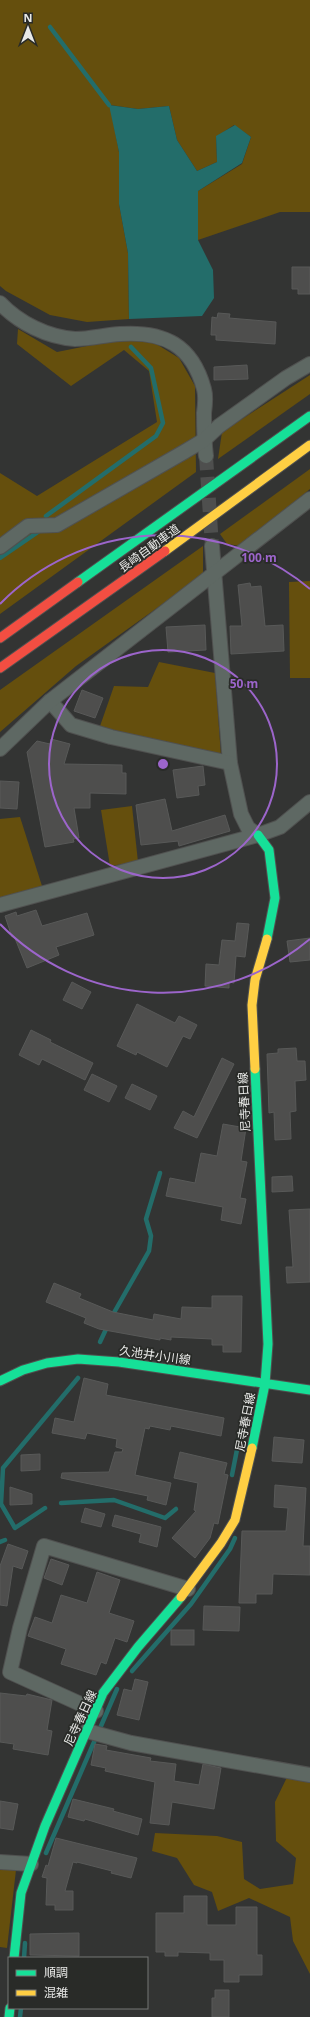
<svg xmlns="http://www.w3.org/2000/svg" width="310" height="2017" viewBox="0 0 310 2017" font-family="'Noto Sans','Noto Sans JP',sans-serif">
<style>
.green{fill:#654f0d}
.water{fill:#236d6a}
.lines{fill:none;stroke-linecap:round;stroke-linejoin:round}
.stream{stroke:#236d6a;stroke-width:4.5}
.building{fill:#4e4e4d;stroke:#585958}
.street-tunnel{stroke:#4e4f4e;stroke-width:14;stroke-dasharray:14 7;stroke-linecap:butt}
.street-casing{stroke:#505150;stroke-width:16}
.fast-casing{stroke:#505150;stroke-width:11}
.slow-casing{stroke:#505150;stroke-width:11}
.jam-casing{stroke:#505150;stroke-width:11}
.street{stroke:#5e6863;stroke-width:14}
.fast{stroke:#16e098;stroke-width:9}
.slow{stroke:#ffcf43;stroke-width:9}
.jam{stroke:#f24e42;stroke-width:9}
.ring{fill:none;stroke:#9c65cb;stroke-width:2}
.labels{text-anchor:middle;dominant-baseline:central;stroke-width:3.5;stroke-linejoin:round;paint-order:stroke}
.street-label{font-size:12px;fill:#e8e9e7;stroke:#292b28}
.centre{fill:#9c65cb;stroke:#292b28;stroke-width:2}
.ring-label{font-size:12px;text-anchor:middle;font-weight:bold;fill:#9c65cb;stroke:#292b28;stroke-width:3.5;stroke-linejoin:round;paint-order:stroke}
</style>
<rect width="100%" height="100%" fill="#333433"/>
<g class="green">
<polygon points="0,0 310,0 310,212 280,212 198,240 198,191 242,164 251,137 234,125 216,137 217,162 197,171 177,140 169,106 138,109 110,105 119,152 119,204 128,253 129,319 87,322 50,315 6,291 0,286"/>
<polygon points="18,329 57,352 127,338 153,342 179,358 195,386 196,472 0,614 0,473 37,496 157,422 149,371 124,350 71,386 17,344"/>
<polygon points="310,375 310,394 218,459 222,432"/>
<polygon points="310,469 310,489 241,546 227,544 220,534"/>
<polygon points="203,546 203,575 76,666 0,732 0,690"/>
<polygon points="310,581 310,678 290,678 289,582"/>
<polygon points="159,662 215,673 221,756 99,729 114,686 148,687"/>
<polygon points="132,806 138,862 110,866 101,810"/>
<polygon points="20,817 42,886 0,898 0,819"/>
<polygon points="291,1769 310,1772 310,1974 293,1941 290,1917 249,1898 218,1911 212,1892 194,1885 177,1858 152,1851 155,1833 217,1836 242,1842 244,1879 260,1889 293,1884 296,1858 276,1841 275,1802"/>
<polygon points="0,1867 16,1870 7,1948 0,1947"/>
</g>
<polygon class="water" points="109,105 138,109 169,106 177,140 197,171 217,162 216,136 235,125 251,137 242,163 198,191 198,240 213,270 214,298 202,316 129,319 128,253 119,204 119,152"/>
<g class="lines">
<g class="stream">
<polyline points="50,27 109,105"/>
<polyline points="46,516 156,436 163,423 151,368 131,347"/>
<polyline points="0,558 38,532"/>
<polyline points="111,1318 149,1251 151,1236 146,1219 160,1173"/>
<polyline points="100,1342 108,1325"/>
<polyline points="232,1475 243,1419"/>
<polyline points="61,1503 114,1500 165,1518 176,1509"/>
<polyline points="45,1508 15,1528 1,1504 3,1468 78,1378"/>
<polyline points="0,1542 5,1540"/>
<polyline points="132,1671 191,1604 230,1549 235,1538"/>
<polyline points="46,1853 117,1689"/>
<polyline points="24,1958 25,1943"/>
<polyline points="20,2017 21,2008"/>
</g>
</g>
<g class="building">
<polygon points="292,267 310,267 310,294 298,294 298,289 292,289"/>
<polygon points="218,313 230,314 229,318 276,322 275,344 216,340 216,335 211,335 212,317 217,318"/>
<polygon points="247,365 248,379 214,380 214,367"/>
<polygon points="250,583 251,587 261,586 265,626 283,625 284,651 231,654 230,626 242,626 238,585"/>
<polygon points="205,625 206,650 168,652 166,627"/>
<polygon points="82,690 103,698 95,718 74,711"/>
<polygon points="51,739 70,744 64,764 122,765 122,773 126,773 126,794 90,793 90,808 74,808 79,838 73,839 74,842 45,847 27,752 37,741 50,744"/>
<polygon points="203,766 205,785 198,786 199,795 177,798 173,770"/>
<polygon points="0,781 19,782 17,809 0,808"/>
<polygon points="165,799 172,831 225,815 230,831 179,846 178,841 141,845 136,805"/>
<polygon points="36,910 42,926 87,913 94,935 56,947 59,955 27,968 14,936 12,937 5,916 16,912 17,916"/>
<polygon points="237,923 249,924 245,957 236,956 234,983 229,982 229,988 205,986 206,964 219,965 222,940 235,941"/>
<polygon points="310,938 310,960 290,962 287,941"/>
<polygon points="72,982 91,992 82,1009 63,1000"/>
<polygon points="137,1004 175,1023 179,1016 197,1025 190,1039 183,1036 167,1067 137,1052 136,1055 117,1046"/>
<polygon points="31,1030 51,1040 50,1042 93,1063 85,1080 42,1059 39,1065 19,1055"/>
<polygon points="296,1048 297,1061 305,1061 306,1080 295,1081 296,1111 290,1112 291,1139 275,1140 274,1112 269,1113 267,1054 278,1053 278,1049"/>
<polygon points="222,1058 234,1064 197,1138 174,1128 183,1111 194,1117"/>
<polygon points="92,1074 117,1086 109,1102 84,1090"/>
<polygon points="132,1084 157,1096 150,1110 125,1098"/>
<polygon points="223,1124 246,1128 241,1161 247,1162 240,1198 246,1199 241,1224 221,1220 223,1207 166,1196 170,1178 195,1183 201,1153 217,1156"/>
<polygon points="292,1176 293,1191 272,1192 272,1177"/>
<polygon points="310,1209 310,1282 287,1283 286,1267 293,1267 289,1210"/>
<polygon points="54,1283 81,1294 79,1298 113,1312 153,1320 154,1314 181,1319 182,1307 212,1308 212,1296 242,1296 241,1352 223,1352 223,1345 212,1345 212,1339 171,1337 171,1340 160,1338 160,1340 99,1329 84,1323 86,1318 46,1302"/>
<polygon points="84,1378 108,1384 106,1395 224,1418 221,1436 171,1426 170,1430 150,1426 149,1429 145,1428 135,1475 171,1483 166,1505 147,1500 148,1496 61,1478 62,1473 109,1472 115,1452 122,1452 123,1449 116,1447 117,1439 87,1433 85,1439 52,1433 55,1418 74,1422"/>
<polygon points="274,1437 304,1440 302,1463 272,1461"/>
<polygon points="180,1452 227,1463 224,1474 228,1475 218,1524 214,1523 210,1538 195,1558 172,1538 196,1511 194,1510 198,1483 174,1478"/>
<polygon points="40,1454 40,1470 21,1471 21,1455"/>
<polygon points="275,1485 306,1488 303,1546 310,1546 310,1575 273,1574 272,1594 256,1594 256,1603 239,1603 242,1531 286,1531 288,1508 274,1507"/>
<polygon points="10,1487 32,1494 32,1504 10,1505"/>
<polygon points="85,1508 105,1514 101,1527 81,1522"/>
<polygon points="115,1515 161,1527 157,1547 139,1542 141,1534 112,1526"/>
<polygon points="8,1544 28,1551 22,1569 13,1566 7,1606 0,1605 0,1566"/>
<polygon points="51,1559 69,1565 62,1585 44,1578"/>
<polygon points="97,1572 120,1580 109,1613 134,1621 127,1642 115,1638 106,1664 101,1662 96,1675 61,1664 66,1649 28,1636 35,1617 52,1623 61,1595 87,1603"/>
<polygon points="204,1606 240,1607 239,1631 203,1630"/>
<rect x="171" y="1630" width="23" height="15"/>
<polygon points="135,1679 148,1682 139,1720 117,1715 124,1689 132,1691"/>
<polygon points="0,1693 26,1696 27,1694 52,1700 47,1730 52,1731 48,1755 13,1749 14,1744 0,1742"/>
<polygon points="95,1744 107,1746 106,1750 151,1758 150,1761 176,1764 174,1781 199,1785 203,1764 221,1768 214,1809 172,1802 169,1825 150,1823 155,1782 105,1771 106,1768 91,1765"/>
<polygon points="73,1799 114,1809 113,1811 142,1819 138,1835 85,1819 84,1821 68,1817"/>
<polygon points="0,1801 18,1804 13,1830 0,1828"/>
<polygon points="56,1838 137,1858 131,1878 111,1873 112,1871 77,1862 77,1863 73,1862 65,1891 73,1891 73,1910 55,1910 55,1905 46,1905 47,1878 42,1877 46,1865 48,1866"/>
<polygon points="184,1896 207,1896 207,1925 236,1925 236,1907 257,1907 257,1955 262,1955 262,1975 239,1975 239,1982 224,1982 224,1960 210,1960 210,1953 178,1952 178,1956 165,1956 165,1952 156,1952 156,1913 184,1913"/>
<polygon points="79,1933 79,1956 30,1955 30,1934"/>
<polygon points="215,1990 229,1990 229,2017 212,2017 212,1998 215,1998"/>
</g>
<g class="lines">
<polyline class="street-tunnel" points="206,456 212,546"/>
<g class="street-casing">
<g id="street">
<path d="M0,303C19,323 47,337 75,339C90,339 105,335 120,334C164,331 192,345 204,389C206,396 205,406 204,413C204,428 204,441 206,456"/>
<polyline points="212,546 230,763 241,814 248,828 258,835"/>
<polyline points="0,547 28,526 57,525 184,452 204,440 219,426 286,378 310,364"/>
<polyline points="50,701 71,725 111,737 230,763"/>
<polyline points="0,749 50,701 310,499"/>
<polyline points="0,905 258,835 280,827 310,802"/>
<polyline points="96,1711 10,1672 20,1628 44,1546 188,1589"/>
<polyline points="87,1731 131,1743 310,1775"/>
<polyline points="0,1862 31,1864"/>
</g>
</g>
<g class="fast-casing">
<g id="fast">
<polyline points="78,582 310,416"/>
<polyline points="258,835 269,850 275,898 267,939"/>
<polyline points="0,1381 23,1370 47,1363 78,1359 119,1362 310,1390"/>
<polyline points="252,1448 265,1384 268,1344 255,1069"/>
<polyline points="14,1958 21,1893 45,1826 103,1693 138,1647 181,1597"/>
<polyline points="9,2017 10,2008"/>
</g>
</g>
<g class="slow-casing">
<g id="slow">
<polyline points="165,551 310,445"/>
<polyline points="255,1069 252,1005 255,980 267,939"/>
<polyline points="181,1597 221,1543 235,1520 252,1448"/>
</g>
</g>
<g class="jam-casing">
<g id="jam">
<polyline points="0,638 78,582"/>
<polyline points="0,668 165,551"/>
</g>
</g>
<use href="#street" class="street"/>
<use href="#fast" class="fast"/>
<use href="#slow" class="slow"/>
<use href="#jam" class="jam"/>
</g>
<g class="ring">
<circle cx="163" cy="764" r="114"/>
<path d="M310 939A228 228 0 0 1 0 924M0 604A228 228 0 0 1 310 589"/>
</g>
<g class="labels">
<g class="street-label">
<text transform="translate(149 548) rotate(-36)">長崎自動車道</text>
<text transform="translate(244 1102) rotate(-93)">尼寺春日線</text>
<text transform="translate(155 1355) rotate(8)">久池井小川線</text>
<text transform="translate(245 1422) rotate(-79)">尼寺春日線</text>
<text transform="translate(80 1718) rotate(-65)">尼寺春日線</text>
</g>
</g>
<circle cx="163" cy="764" r="6" class="centre"/>
<g class="ring-label">
<text x="259" y="562">100 m</text>
<text x="244" y="688">50 m</text>
</g>
<rect x="8" y="1957" width="140" height="52" fill="#292b28" stroke="#757774"/>
<rect x="16" y="1970" width="20" height="6" fill="#16e098" stroke="#757774"/>
<text x="44" y="1977" font-size="12" fill="#e8e9e7">順調</text>
<rect x="16" y="1990" width="20" height="6" fill="#ffcf43" stroke="#757774"/>
<text x="44" y="1997" font-size="12" fill="#e8e9e7">混雑</text>
<g transform="translate(28 28)" stroke="#292b28" stroke-width="3" paint-order="stroke">
<path d="M0-3L7 15L0 10L-7 15Z" fill="#e8e9e7"/>
<text y="-6" font-size="11" font-weight="bold" text-anchor="middle" fill="#e8e9e7">N</text>
</g>
</svg>
